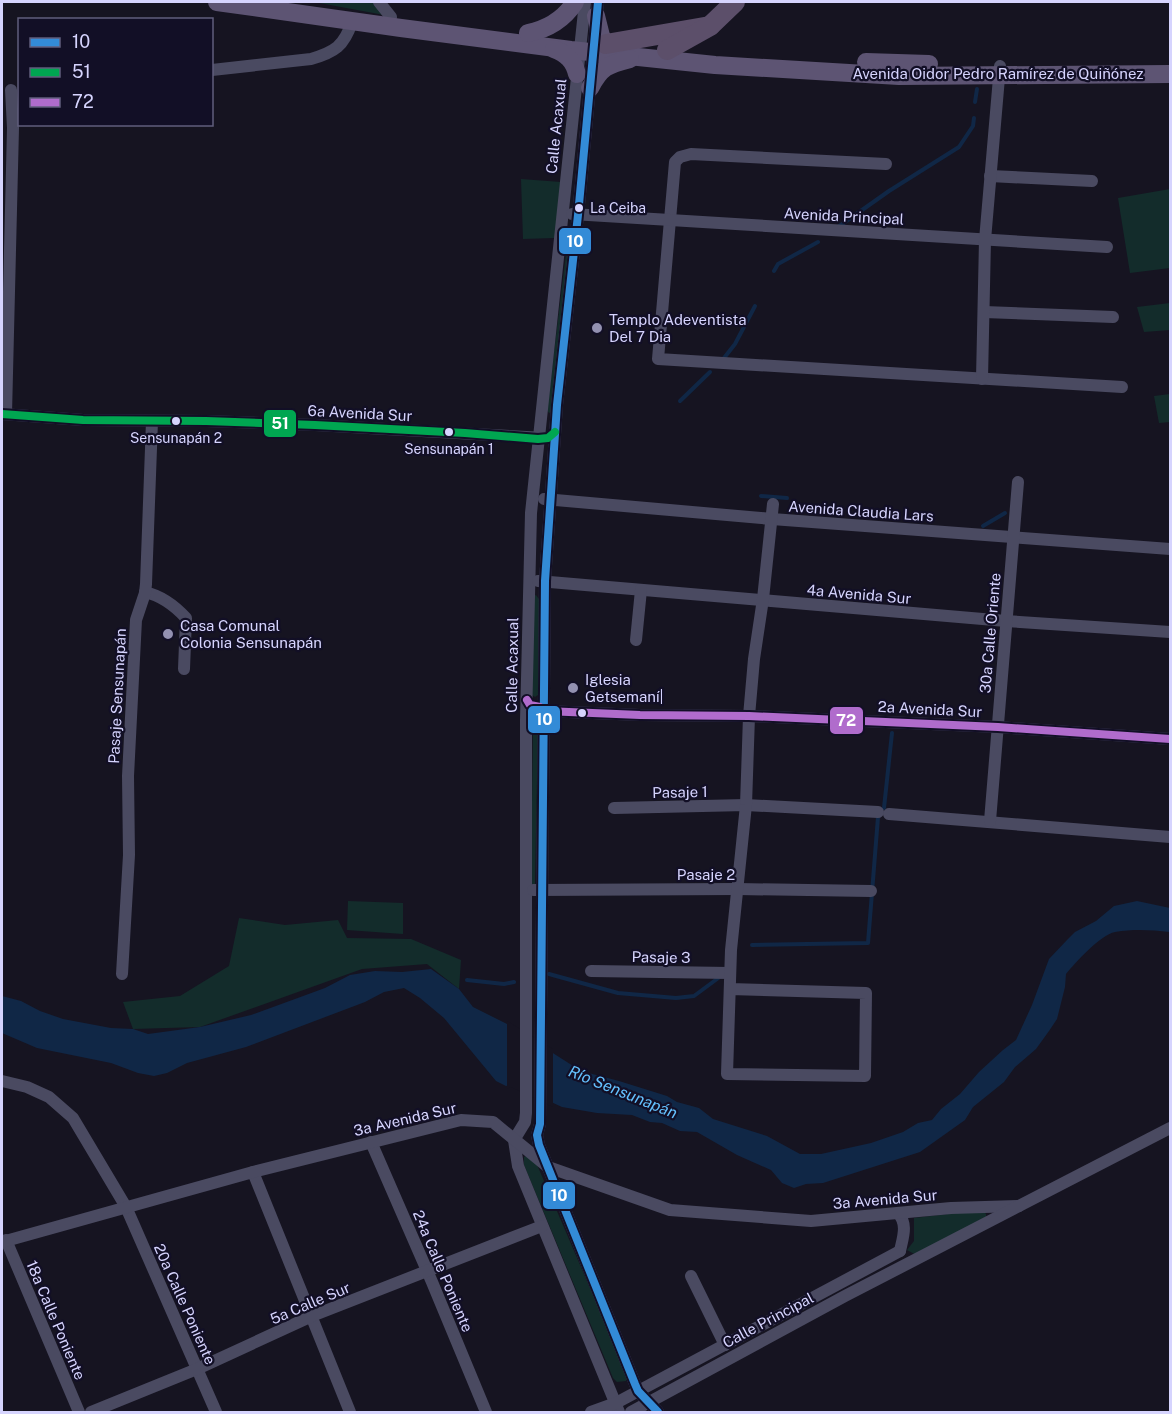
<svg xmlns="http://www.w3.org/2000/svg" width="1172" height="1414" viewBox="0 0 1172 1414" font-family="'Public Sans',sans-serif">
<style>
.green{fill:#132c2b}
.water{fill:#102746}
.pier{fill:#161421}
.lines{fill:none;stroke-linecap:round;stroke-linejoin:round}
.stream{stroke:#102746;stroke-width:4}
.minor{stroke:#4a4a61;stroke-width:12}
.primary{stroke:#5d5473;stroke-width:18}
.trunk{stroke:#5c4f6a;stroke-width:20}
.bus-1-casing{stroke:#120f26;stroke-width:12}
.bus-2-casing{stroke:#120f26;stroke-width:12}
.bus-3-casing{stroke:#120f26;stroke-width:12}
.bus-1{stroke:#338bd7;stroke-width:8}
.bus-2{stroke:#00a651;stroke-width:8}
.bus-3{stroke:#b06ccc;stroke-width:8}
.bus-dot{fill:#d6d4fe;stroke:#120f26;stroke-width:2}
.poi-dot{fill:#9391b1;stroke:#120f26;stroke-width:2}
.labels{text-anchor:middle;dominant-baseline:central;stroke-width:4.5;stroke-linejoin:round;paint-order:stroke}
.bus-label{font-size:14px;fill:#d6d4fe;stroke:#120f26}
.street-label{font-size:15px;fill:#d6d4fe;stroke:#120f26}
.poi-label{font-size:15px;fill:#d6d4fe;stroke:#120f26;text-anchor:start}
.water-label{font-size:16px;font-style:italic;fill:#64c0fd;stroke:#120f26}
.line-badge{stroke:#120f26;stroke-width:2}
.badge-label{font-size:16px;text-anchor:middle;font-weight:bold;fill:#fff}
</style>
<rect width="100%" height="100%" fill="#161421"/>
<g class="green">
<polygon points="314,2 374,2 384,15"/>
<polygon points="521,179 561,182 556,236 554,238 523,239"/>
<polygon points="1170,189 1170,268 1130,273 1118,198"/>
<polygon points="569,229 571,229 551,412 549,413 547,410"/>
<polygon points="1170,303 1170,330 1144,332 1137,307"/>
<polygon points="1170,394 1170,422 1159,423 1154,396"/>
<polygon points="536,595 539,599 538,695 535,697 532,695 534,596"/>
<polygon points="536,726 538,728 535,884 532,884 531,880 533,727"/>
<polygon points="348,901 403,903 403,934 347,930"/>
<polygon points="239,918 285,925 338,920 347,938 411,939 461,960 459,989 427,964 362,969 200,1027 133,1029 123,1002 180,996 229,966"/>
<polygon points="528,1155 535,1160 626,1372 628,1376 626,1381 617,1382 613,1378 524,1165 524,1157"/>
<polygon points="982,1210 986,1214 986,1218 918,1256 907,1250 914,1241 914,1218"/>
</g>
<path class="water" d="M1137,901L1170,908V932C1151,930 1134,929 1115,932C1100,935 1076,962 1066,974L1065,987L1057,1019L1049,1031L1036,1049L1015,1067L1004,1082L973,1107L965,1120L920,1152L823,1183L806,1184L794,1188L782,1183L771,1170L737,1155L697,1132L680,1131L662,1123L650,1122L632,1115L597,1113L562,1107L512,1084L506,1086L496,1081L444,1018L420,998L404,988L384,992L365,1002L246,1047L187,1063L167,1073L154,1076L138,1073L111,1063L37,1048L2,1033V996L21,1001L40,1011L63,1019L111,1028L133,1029L148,1034L200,1027L251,1015L325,988L350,975L375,971L402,972L431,969L459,989L473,1007L509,1025L581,1071L619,1081L667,1096L677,1102L699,1108L713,1119L767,1136L800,1154H821L871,1143L903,1132L918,1123L932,1120L941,1109L960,1094L979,1072L1003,1050L1016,1040L1032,1005L1049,959L1067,940L1075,932L1096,921L1114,906Z"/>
<polygon class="pier" points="507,1021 553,1049 553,1107 511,1087 507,1089"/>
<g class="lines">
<g class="stream">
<polyline points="975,102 977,89"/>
<polyline points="838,227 889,191 959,147 973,126 974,118"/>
<polyline points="774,271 778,264 818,242"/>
<polyline points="724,358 735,344 755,306"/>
<polyline points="680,401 710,372"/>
<polyline points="761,496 787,498"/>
<polyline points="983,526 1005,513"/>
<polyline points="884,808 892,733"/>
<polyline points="752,945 868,943 878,817"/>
<polyline points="549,974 618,993 676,998 694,996 721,976"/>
<polyline points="467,980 504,984 514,982"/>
</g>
<g class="minor">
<polyline points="379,2 391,17"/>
<polyline points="585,2 531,513 526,720 526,1113 525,1122 514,1140 518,1166 619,1412"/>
<polyline points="598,2 578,215 557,405 545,581 540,1124 537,1135 539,1145 635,1384 638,1391 658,1412"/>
<path d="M212,70L311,59C335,52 344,46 352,22"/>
<polyline points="886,164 691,154 680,157 675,162 658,359 1122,387"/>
<polyline points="990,176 1092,181"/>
<polyline points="572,214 1107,247"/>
<polyline points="984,312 1113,317"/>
<polyline points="982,379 985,240 1000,66"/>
<polyline points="2,414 83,420 206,421 315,425 545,438"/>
<polyline points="6,414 13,128 11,90"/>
<polyline points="544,499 772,519 1170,549"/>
<polyline points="538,581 1006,621 1170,632"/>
<path d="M145,592C162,596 175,606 186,618L184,669"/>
<polyline points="636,640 641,590"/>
<polyline points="538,707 545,711 640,715 749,716 998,727 1170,739"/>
<polyline points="614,808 746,805 878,812"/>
<polyline points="889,814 1170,837"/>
<polyline points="990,821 1018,482"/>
<polyline points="533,890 738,889 871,891"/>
<polyline points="591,971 730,973"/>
<polyline points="122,974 129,855 128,776 136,620 145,593 146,584 152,421"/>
<polyline points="730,989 866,993 865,1076 727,1074 731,950 746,805 749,716 754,659 763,599 773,504"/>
<polyline points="2,1081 27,1087 49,1097 73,1118 126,1207 216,1412"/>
<polyline points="371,1142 432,1282 486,1412"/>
<polyline points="253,1172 350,1412"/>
<path d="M898,1213C908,1224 903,1237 900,1251"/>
<polyline points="6,1240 79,1412"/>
<polyline points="2,1242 253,1172 461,1120 493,1122 548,1167 670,1210 811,1221 951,1208 1019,1206"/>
<polyline points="691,1276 725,1345"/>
<polyline points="91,1412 197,1369 312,1316 542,1226"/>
<polyline points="591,1412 616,1403 900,1251"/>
<polyline points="631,1412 845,1296 1170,1128"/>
</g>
<g class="primary">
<polyline points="217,2 401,28 571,50 715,65 899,76 1170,74"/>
<polyline points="596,16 601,36 606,44"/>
<path d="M528,33C548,29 564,19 575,2"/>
<path d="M554,49C567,54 574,61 577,74"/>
<polyline points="866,62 929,64"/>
<path d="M590,88C601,67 607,65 630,59"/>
</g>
<g class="trunk">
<polyline points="606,44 710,26"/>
<polyline points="667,50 710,26 735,2"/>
</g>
<g class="bus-1-casing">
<polyline id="bus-1" points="598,2 578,215 557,405 545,581 540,1124 537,1135 539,1145 635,1384 638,1391 658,1412"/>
</g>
<g class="bus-2-casing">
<polyline id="bus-2" points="2,414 83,420 206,421 315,425 465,433 538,439 548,438 555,432"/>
</g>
<g class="bus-3-casing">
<polyline id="bus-3" points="527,700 530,705 540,707 545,711 640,715 749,716 998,727 1170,739"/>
</g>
<use href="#bus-1" class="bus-1"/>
<use href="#bus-2" class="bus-2"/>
<use href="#bus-3" class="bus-3"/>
</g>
<g class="bus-dot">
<circle cx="579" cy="208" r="5"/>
<circle cx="176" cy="421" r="5"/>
<circle cx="449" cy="432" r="5"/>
<circle cx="582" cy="713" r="5"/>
</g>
<g class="poi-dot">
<circle cx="597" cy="328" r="6"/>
<circle cx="168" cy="634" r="6"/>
<circle cx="573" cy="688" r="6"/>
</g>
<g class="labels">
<g class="bus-label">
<text x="590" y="208" text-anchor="start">La Ceiba</text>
<text x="176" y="438">Sensunapán 2</text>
<text x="449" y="449">Sensunapán 1</text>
</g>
<g class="street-label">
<text x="998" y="73">Avenida Oidor Pedro Ramírez de Quiñónez</text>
<text transform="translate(556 126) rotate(-84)">Calle Acaxual</text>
<text transform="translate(844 216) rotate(3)">Avenida Principal</text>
<text transform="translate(360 413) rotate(3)">6a Avenida Sur</text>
<text transform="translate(861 511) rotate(4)">Avenida Claudia Lars</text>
<text transform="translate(859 594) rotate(5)">4a Avenida Sur</text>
<text transform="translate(990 633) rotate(-85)">30a Calle Oriente</text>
<text transform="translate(512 665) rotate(-89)">Calle Acaxual</text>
<text transform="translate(117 696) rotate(-87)">Pasaje Sensunapán</text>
<text transform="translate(930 709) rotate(3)">2a Avenida Sur</text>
<text transform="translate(680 792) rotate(-1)">Pasaje 1</text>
<text x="706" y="874">Pasaje 2</text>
<text transform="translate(661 957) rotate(1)">Pasaje 3</text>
<text transform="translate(405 1119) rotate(-13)">3a Avenida Sur</text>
<text transform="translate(885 1199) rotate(-5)">3a Avenida Sur</text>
<text transform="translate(443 1271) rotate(67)">24a Calle Poniente</text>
<text transform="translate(310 1303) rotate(-23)">5a Calle Sur</text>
<text transform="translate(185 1304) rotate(66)">20a Calle Poniente</text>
<text transform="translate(56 1320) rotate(67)">18a Calle Poniente</text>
<text transform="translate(768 1320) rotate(-28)">Calle Principal</text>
</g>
<g class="poi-label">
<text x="609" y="319">Templo Adeventista<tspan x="609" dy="17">Del 7 Dia</tspan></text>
<text x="180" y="625">Casa Comunal<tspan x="180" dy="17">Colonia Sensunapán</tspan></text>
<text x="585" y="679">Iglesia<tspan x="585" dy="17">Getsemaní|</tspan></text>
</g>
<g class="water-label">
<text transform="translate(623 1092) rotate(22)">Río Sensunapán</text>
</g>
</g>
<g class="line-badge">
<rect x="558" y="227" width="34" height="28" rx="6" fill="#338bd7"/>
<rect x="263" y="409" width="34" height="29" rx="6" fill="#00a651"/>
<rect x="527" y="705" width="34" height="29" rx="6" fill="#338bd7"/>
<rect x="829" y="706" width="35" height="29" rx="6" fill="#b06ccc"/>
<rect x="542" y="1181" width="34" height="29" rx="6" fill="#338bd7"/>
</g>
<g class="badge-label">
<text x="575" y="247">10</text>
<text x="280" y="429">51</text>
<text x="544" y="725">10</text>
<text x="846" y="726">72</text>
<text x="559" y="1201">10</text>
</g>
<rect width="1172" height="1414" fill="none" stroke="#d6d4fe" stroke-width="6"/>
<rect x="18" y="18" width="195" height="108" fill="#120f26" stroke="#605e7c" stroke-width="1.5"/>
<rect x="30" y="38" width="30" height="9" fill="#338bd7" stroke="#605e7c" stroke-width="1.5"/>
<text x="72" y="48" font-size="18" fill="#d6d4fe">10</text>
<rect x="30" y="68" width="30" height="9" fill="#00a651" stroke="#605e7c" stroke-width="1.5"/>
<text x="72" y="78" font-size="18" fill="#d6d4fe">51</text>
<rect x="30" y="98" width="30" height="9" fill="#b06ccc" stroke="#605e7c" stroke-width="1.5"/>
<text x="72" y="108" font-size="18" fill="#d6d4fe">72</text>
</svg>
